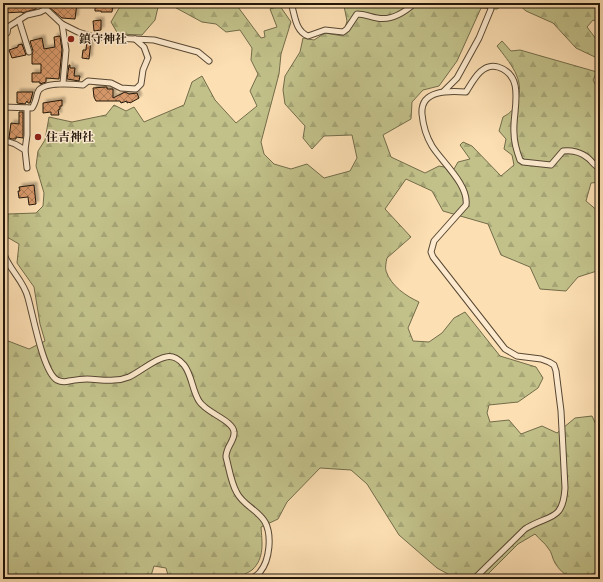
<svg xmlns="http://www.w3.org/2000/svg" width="603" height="582" viewBox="0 0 603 582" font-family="'IM FELL Great Primer','Noto Serif JP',serif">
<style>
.forest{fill:url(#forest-firs);stroke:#726c4a}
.building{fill:url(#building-cross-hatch);stroke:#22160a;filter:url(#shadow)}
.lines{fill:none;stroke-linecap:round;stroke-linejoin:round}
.street-casing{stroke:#584834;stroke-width:7}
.street{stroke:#fdeace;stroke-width:5}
.poi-dot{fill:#8f2418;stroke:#fdeace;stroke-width:1.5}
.labels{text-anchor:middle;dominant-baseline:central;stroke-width:3;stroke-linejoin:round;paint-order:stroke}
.poi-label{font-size:12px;font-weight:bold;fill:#22160a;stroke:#fdeace;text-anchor:start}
</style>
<defs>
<pattern id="forest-firs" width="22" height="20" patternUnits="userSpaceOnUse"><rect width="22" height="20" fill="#c2c18a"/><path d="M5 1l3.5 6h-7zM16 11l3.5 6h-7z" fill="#a6a576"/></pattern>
<pattern id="building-cross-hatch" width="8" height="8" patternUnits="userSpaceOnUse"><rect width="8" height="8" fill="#d89a6c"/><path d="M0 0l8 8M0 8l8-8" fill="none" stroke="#af7d57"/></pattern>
<filter id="shadow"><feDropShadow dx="3" dy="-3" stdDeviation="1" flood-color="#0004"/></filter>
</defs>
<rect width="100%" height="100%" fill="#fcdfb3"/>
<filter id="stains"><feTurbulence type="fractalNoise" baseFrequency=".005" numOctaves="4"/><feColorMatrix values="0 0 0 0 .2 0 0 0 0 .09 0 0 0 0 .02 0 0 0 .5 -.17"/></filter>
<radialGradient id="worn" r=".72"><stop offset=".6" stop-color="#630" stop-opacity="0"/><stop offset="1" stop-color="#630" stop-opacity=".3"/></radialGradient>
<g class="forest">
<polygon points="122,3 159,3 155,20 142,35 118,34 111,22"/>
<path d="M167,3H235L261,38L265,37L264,31L277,27L270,9L280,6L291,22L281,54L279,74L261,142L264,154L274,164L291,169L307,164L324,178L350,171L357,158L352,135L324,136L312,149L303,138L305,126L285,104L283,90L285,76L300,52L303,38L314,40L325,33L343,36L347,21L344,6L341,3H506L497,9L481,8L457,61L439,86L423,90L412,102L411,119L383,135L391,157L425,173L439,166L454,169L458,162L470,159L460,145L463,142L472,146L501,176L514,165L512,155L504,149L506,139L499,131L503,117C512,112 513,110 517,101C526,80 509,62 497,46L502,41L511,51L520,50L597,72L593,80L600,93V182L591,183L586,201L599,212L600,215V270L578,277L566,291L540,289L530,267L501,255L488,224L443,211L432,191L406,179L385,209L411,237L387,258C386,262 385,268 386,271C391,286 406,296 419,302L408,328L413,341L429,342L442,333L454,318L465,312L500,356L536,367L543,378L538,388L518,402L489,405L487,413L490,422L509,420L521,434L542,426L557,433L575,418L592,416L600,433V571C579,579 567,582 555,563C552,558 552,552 548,548C545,543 539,539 535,534L518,544L488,574L457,579L437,568L399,535L367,484L351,470L320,468L287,502L278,519L261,527C262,542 265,558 252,570C248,573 243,574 239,579H169L166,568L154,566L150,579H3V339L29,349L45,341L40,324L34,287L17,263L19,244L7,237L8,214L36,213L43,206L44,193L36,166L38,151L45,140L49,117L72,122L106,115L114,105L126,111L134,107L144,122L184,105L192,82L202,76L215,100L236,123L257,106L250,91L258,74L251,60L252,48L240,30L226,32L216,24L202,22Z"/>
<polygon points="517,3 600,3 600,23 593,20 587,27 596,39 600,55 597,58 576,48 553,23 526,11"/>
</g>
<g class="building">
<polygon points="3,3 16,3 16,7 35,3 36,9 22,13 22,12 3,13"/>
<polygon points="49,3 61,3 61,5 70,6 70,3 77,3 75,19 62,18 49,7"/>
<polygon points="95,3 113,3 112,12 101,12 101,11 95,11"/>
<polygon points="101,20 101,30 94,31 93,21"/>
<polygon points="60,36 62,50 59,79 46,78 46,82 40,84 40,82 32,82 32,73 41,73 41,64 32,64 32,55 33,51 30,41 42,38 44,49 55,47 54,37"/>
<polygon points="87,40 91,40 89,59 82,58 83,50 86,50"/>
<polygon points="22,44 26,55 12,58 9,50 18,47 18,45"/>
<polygon points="69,65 70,65 70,68 75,68 74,76 80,76 79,81 67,79"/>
<polygon points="105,87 107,87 107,89 113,89 113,98 125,92 129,94 137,93 139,98 130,103 129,102 127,103 127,101 121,103 120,101 96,101 94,97 93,88"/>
<polygon points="17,92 33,92 30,103 28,103 27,101 25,104 17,103"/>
<polygon points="62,100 62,106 60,106 60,109 58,110 59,115 51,115 51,112 43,113 43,103"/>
<polygon points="19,112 23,112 23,138 16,137 16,139 12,139 9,138 11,123 19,124"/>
<polygon points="34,185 36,204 29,205 28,197 19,198 18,191 20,191 19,187"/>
</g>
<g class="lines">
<g class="street-casing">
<g id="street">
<polyline points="44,3 46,9 62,24 78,32 94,37 154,40 198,52 209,61"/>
<path d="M291,3C295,15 295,31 308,36L325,30L343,32L347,29L357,14C365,14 370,17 377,18C391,21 405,12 415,3"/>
<polyline points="19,20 29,52"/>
<polyline points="62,24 66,50 63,83"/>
<polyline points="3,34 7,33 8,27 27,15 40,12 46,9"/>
<polyline points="444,91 457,78 479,38 491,9 489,3"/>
<path d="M3,107L32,108C37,101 36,94 39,90C46,82 73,84 83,85L88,81L111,83L121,88L136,89L141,84L143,70L148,58L144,47L135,39"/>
<polyline points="3,140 15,144 25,150 27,168"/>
<polyline points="25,150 27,135 27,108"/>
<path d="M3,251C7,268 24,280 28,298C33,315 43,372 57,380C61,382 65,382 69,381C75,380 81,379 87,379C96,379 105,381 114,380C119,380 124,379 129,377C140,372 156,358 166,357C173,355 180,360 184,365C192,375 192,390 199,401C206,413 233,420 234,432C235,441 226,446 226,457C229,468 231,483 237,493C243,505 258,510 265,522C272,535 270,560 260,572C257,576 254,577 250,579"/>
<path d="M474,579L525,529C549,514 563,522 565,488L561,411L556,371L554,365L549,362L541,359L517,356L505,349L433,257L431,252L434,241L466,205C469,185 442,162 432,146C426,136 423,125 422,114C420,89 450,91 466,92C473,81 482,62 498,67C527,76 512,112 514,133C514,142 517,152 520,160L523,162L551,165L563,151C571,150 581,152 588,158C592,161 594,166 600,168"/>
<polyline points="595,579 600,577"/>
</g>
</g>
<use href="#street" class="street"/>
</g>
<g class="poi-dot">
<circle cx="71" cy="39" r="4"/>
<circle cx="38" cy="137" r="4"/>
</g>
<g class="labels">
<g class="poi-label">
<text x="79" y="39">鎮守神社</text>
<text x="46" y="137">住吉神社</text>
</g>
</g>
<rect width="603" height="582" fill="none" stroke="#fcdfb3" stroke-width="16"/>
<rect x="4" y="4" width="595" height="574" fill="none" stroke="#22160a" stroke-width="2"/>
<rect x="8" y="8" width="587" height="566" fill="none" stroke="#22160a"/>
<rect width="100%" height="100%" filter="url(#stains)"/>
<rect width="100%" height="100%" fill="url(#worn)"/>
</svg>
